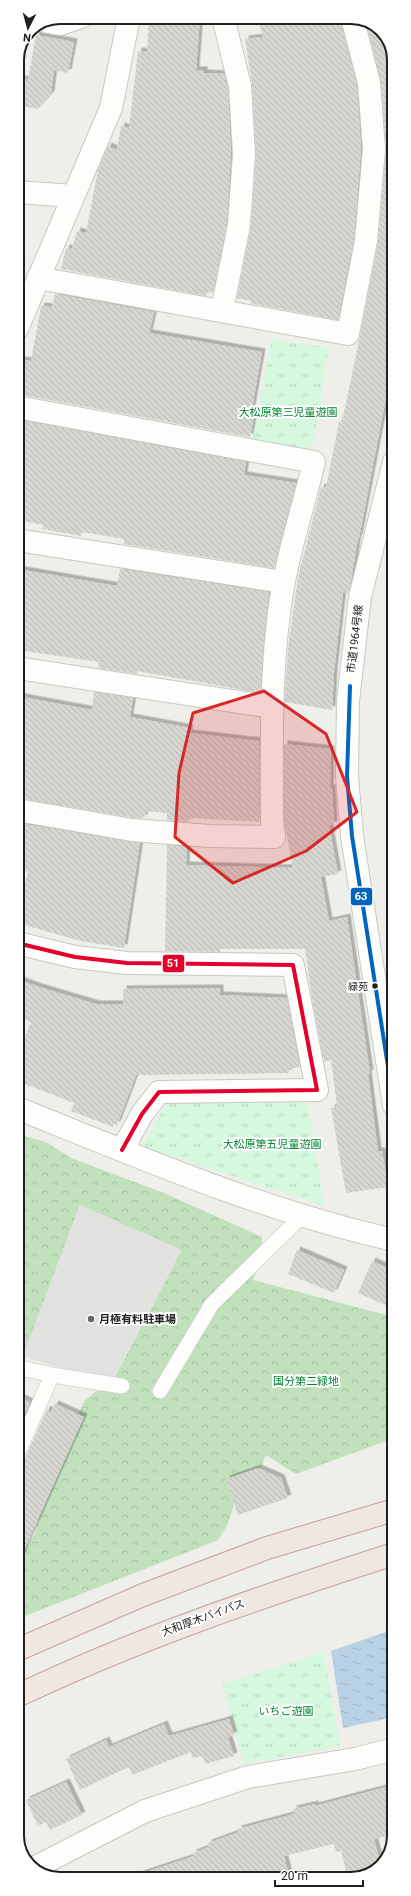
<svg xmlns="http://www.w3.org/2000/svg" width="411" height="1896" viewBox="0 0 411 1896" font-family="Roboto,'Noto Sans JP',sans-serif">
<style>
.forest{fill:url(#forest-crowns)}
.park{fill:url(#park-tufts)}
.parking{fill:#e1e1df}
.water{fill:url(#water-ripples)}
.building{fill:url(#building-back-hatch);filter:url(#shadow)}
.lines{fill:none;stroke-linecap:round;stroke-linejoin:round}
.service-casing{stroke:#c7c7c5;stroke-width:16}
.minor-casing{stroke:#c7c7c5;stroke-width:24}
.tertiary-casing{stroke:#c7c7c5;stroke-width:24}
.trunk-casing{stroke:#c79e9f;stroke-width:24}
.service{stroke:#fdfdfc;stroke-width:15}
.minor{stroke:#fdfdfc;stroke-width:22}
.tertiary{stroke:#fdfdfc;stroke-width:22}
.trunk{stroke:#efe8e2;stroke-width:22}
.bus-1-casing{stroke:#fff;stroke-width:7}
.bus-2-casing{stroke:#fff;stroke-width:7}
.bus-1{stroke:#0065bd;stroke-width:4}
.bus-2{stroke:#e4002b;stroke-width:4}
.marked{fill:#d62828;fill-opacity:0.2;stroke:#d62828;stroke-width:3;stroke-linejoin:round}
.bus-dot{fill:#202020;stroke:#fff;stroke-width:1.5}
.poi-dot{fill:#686866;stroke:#fff;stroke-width:1.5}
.labels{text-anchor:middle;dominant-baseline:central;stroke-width:4;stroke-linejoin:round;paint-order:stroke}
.bus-label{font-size:10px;fill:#202020;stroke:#fff;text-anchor:end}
.park-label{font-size:11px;fill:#02862f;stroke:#fff}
.street-label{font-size:11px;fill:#202020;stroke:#fff}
.poi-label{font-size:11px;font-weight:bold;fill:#202020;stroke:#fff;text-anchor:start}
.rim{fill:none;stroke:#202020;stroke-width:2}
.line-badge{stroke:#fff;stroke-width:1.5}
.badge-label{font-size:11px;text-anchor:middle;font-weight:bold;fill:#fff}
</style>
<defs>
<pattern id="forest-crowns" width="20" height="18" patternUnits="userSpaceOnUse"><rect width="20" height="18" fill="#c0e1bc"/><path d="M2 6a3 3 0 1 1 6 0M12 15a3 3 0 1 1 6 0" fill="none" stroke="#a5c1a1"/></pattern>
<pattern id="park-tufts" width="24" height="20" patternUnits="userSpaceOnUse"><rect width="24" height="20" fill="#d5f8de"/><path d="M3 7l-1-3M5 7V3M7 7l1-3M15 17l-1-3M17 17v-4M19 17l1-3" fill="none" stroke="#b7d4be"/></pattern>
<pattern id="water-ripples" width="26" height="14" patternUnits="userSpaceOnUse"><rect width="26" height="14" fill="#b9d1e5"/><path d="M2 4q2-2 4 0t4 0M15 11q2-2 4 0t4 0" fill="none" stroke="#9fb3c4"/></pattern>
<pattern id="building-back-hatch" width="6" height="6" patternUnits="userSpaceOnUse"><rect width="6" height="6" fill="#d8d6d1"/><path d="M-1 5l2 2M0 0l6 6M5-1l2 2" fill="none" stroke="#b9b7b3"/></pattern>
<filter id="shadow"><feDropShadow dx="3.5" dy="-3.5" stdDeviation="0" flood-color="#0004"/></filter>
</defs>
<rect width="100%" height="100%" fill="#efefe9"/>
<polygon class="forest" points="17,1134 46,1142 71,1158 164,1193 262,1237 262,1257 253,1280 394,1317 394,1438 296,1474 266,1455 261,1467 235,1500 228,1524 218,1540 20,1618 17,1616 17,1560 35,1534 44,1498 62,1467 63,1448 72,1427 85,1400 114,1378 165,1282 181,1250 80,1205 23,1356 17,1357"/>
<g class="park">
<polygon points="272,337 285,342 325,347 328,351 314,443 308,449 252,441"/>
<polygon points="167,1102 308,1103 324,1206 142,1146"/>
<polygon points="324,1652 340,1746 243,1764 223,1684"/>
</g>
<polygon class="parking" points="80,1205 181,1250 165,1282 113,1378 56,1367 23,1356"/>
<polygon class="water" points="394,1629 394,1717 343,1728 331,1651"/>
<g class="building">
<polygon points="149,17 200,17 196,70 204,70 204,73 224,74 228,88 231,154 227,223 213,293 207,292 206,296 61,269 66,248 72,249 77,231 86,233 98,170 108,146 117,150 121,126 129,128 138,51 147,52"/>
<polygon points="258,17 340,17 357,85 361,149 354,239 338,320 254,304 251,304 251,301 237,298 251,226 256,155 252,85 245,39 263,37"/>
<polygon points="366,22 381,30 394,54 394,368 387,398 386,398 359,538 358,538 350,587 348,593 343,592 334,672 332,710 285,702 285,692 289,640 298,577 321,487 326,488 339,421 342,422 360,336 378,242 386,148 381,82"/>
<polygon points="36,35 74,42 68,73 54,70 51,94 38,109 17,105 21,79 28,80"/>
<polygon points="55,294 154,312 149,333 262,352 251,414 254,415 250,437 22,395 23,388 17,387 21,360 31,361 41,306 52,307"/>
<polygon points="20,420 246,462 244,475 296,483 274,568 124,544 124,539 82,532 81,536 42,529 43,525 17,520 17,445"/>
<polygon points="17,569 117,586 120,569 269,592 264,638 260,693 137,671 137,674 98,668 99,662 17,650"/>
<polygon points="94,692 133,698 130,717 190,728 189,733 259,741 260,822 189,818 189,822 167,820 167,813 146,811 144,818 134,818 17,798 17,696 92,710"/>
<polygon points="284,744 331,749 330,788 332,788 334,825 329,825 338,874 321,877 329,921 347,917 370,1073 368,1074 378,1151 382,1151 388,1187 346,1193 331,1108 337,1107 331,1060 324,1062 312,999 305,949 220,949 220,952 165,951 167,845 187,847 186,865 293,868 284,821"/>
<polygon points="17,823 140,843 124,948 81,941 17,923 17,911 28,872 17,869"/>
<polygon points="17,979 39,987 96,1004 123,1004 123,989 220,988 220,995 287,998 300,1067 289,1069 289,1073 136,1075 117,1125 114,1124 113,1127 71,1111 74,1103 17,1081 17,1056 31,1022 17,1016"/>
<polygon points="297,1250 344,1270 334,1293 288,1274"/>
<polygon points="372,1261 394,1271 394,1309 358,1293"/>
<polygon points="17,1396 30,1402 17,1431"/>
<polygon points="55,1404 84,1417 17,1566 17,1463 22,1461 25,1458 47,1409 51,1412"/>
<polygon points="258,1468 281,1478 288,1498 238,1515 226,1479"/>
<polygon points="229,1719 234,1735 228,1737 234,1756 205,1764 202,1756 192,1758 191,1752 132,1775 129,1767 80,1790 66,1759 106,1740 109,1747 164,1724 169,1736"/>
<polygon points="66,1782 82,1815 50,1830 46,1822 38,1826 26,1800"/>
<polygon points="394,1785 394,1834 374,1839 381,1865 357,1879 348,1879 341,1851 336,1852 334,1844 284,1856 290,1879 140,1879 140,1874 194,1856 193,1853 209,1847 208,1843 239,1832 238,1829 294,1814 293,1809 315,1804 315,1806"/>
</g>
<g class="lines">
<g class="service-casing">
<g id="service">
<polyline points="17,1367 52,1375 122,1386"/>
<polyline points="160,1391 212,1304 302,1216"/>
<polyline points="17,1454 52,1375"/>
</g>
</g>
<g class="minor-casing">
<g id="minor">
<polyline points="48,22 60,24 81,17"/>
<polyline points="17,192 73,196"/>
<polyline points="38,278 348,334 366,241 374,149 369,83 352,17"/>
<polyline points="222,310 239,225 244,154 240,86 223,17"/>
<polyline points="17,329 111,108 129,17"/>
<path d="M17,407L314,462C302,512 285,562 279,613C270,683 272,752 272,822L274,837L209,836L132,830L17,810"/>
<polyline points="17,540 284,582"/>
<polyline points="17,668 272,707"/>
<polyline points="17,943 75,957 127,963 293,965 317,1090 159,1092 142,1114 122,1150"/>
<path d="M17,1108C141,1158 264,1211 394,1240"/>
<polyline points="34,1868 145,1811 248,1777 355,1759 394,1749"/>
</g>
</g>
<g class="tertiary-casing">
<polyline id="tertiary" points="394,462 360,597 348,701 347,776 352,836 394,1105"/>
</g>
<g class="trunk-casing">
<g id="trunk">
<polyline points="17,1650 143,1595 267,1548 394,1510"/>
<path d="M17,1696C139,1638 266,1595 394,1554"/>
</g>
</g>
<use href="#service" class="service"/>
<use href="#minor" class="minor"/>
<use href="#tertiary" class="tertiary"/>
<use href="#trunk" class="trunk"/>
<g class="bus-1-casing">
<polyline id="bus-1" points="350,686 347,776 352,836 394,1105"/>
</g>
<g class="bus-2-casing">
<polyline id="bus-2" points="17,943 75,957 127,963 293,965 317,1090 159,1092 142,1114 122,1150"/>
</g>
<use href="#bus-1" class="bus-1"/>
<use href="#bus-2" class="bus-2"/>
</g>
<path class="marked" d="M264,691L326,734L357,812L306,851L233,883L175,837L179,773L193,713Z"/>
<circle class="bus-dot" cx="375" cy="986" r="3.5"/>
<circle class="poi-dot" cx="91" cy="1319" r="4"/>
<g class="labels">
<g class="bus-label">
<text x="368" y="986">緑苑</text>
</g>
<g class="park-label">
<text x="288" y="412">大松原第三児童遊園</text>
<text x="272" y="1144">大松原第五児童遊園</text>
<text x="306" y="1381">国分第二緑地</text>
<text x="286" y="1711">いちご遊園</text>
</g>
<g class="street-label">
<text transform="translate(355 639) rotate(-83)">市道1964号線</text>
<text transform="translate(203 1618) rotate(-20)">大和厚木バイパス</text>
</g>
<g class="poi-label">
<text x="99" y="1319">月極有料駐車場</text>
</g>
</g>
<path d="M0 0H411V1896H0ZM60 24H351A36 36 0 0 1 387 60V1836A36 36 0 0 1 351 1872H60A36 36 0 0 1 24 1836V60A36 36 0 0 1 60 24Z" fill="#fff" fill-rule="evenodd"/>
<path class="rim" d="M60 24H351A36 36 0 0 1 387 60V1836A36 36 0 0 1 351 1872H60A36 36 0 0 1 24 1836V60A36 36 0 0 1 60 24Z"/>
<g class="line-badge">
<rect x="350" y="887" width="23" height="19" rx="4" fill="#0065bd"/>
<rect x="162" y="954" width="23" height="19" rx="4" fill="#e4002b"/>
</g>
<g class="badge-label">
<text x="361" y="900">63</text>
<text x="173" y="967">51</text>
</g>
<g transform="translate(28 28) rotate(186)" stroke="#ffffff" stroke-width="3" paint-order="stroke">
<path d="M0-3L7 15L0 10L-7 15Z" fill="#202020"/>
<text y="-6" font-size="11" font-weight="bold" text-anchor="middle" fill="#202020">N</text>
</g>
<path d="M275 1880v6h88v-6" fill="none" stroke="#202020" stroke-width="2"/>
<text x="281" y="1880" font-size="12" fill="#202020" stroke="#ffffff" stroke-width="3" paint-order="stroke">20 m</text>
</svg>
